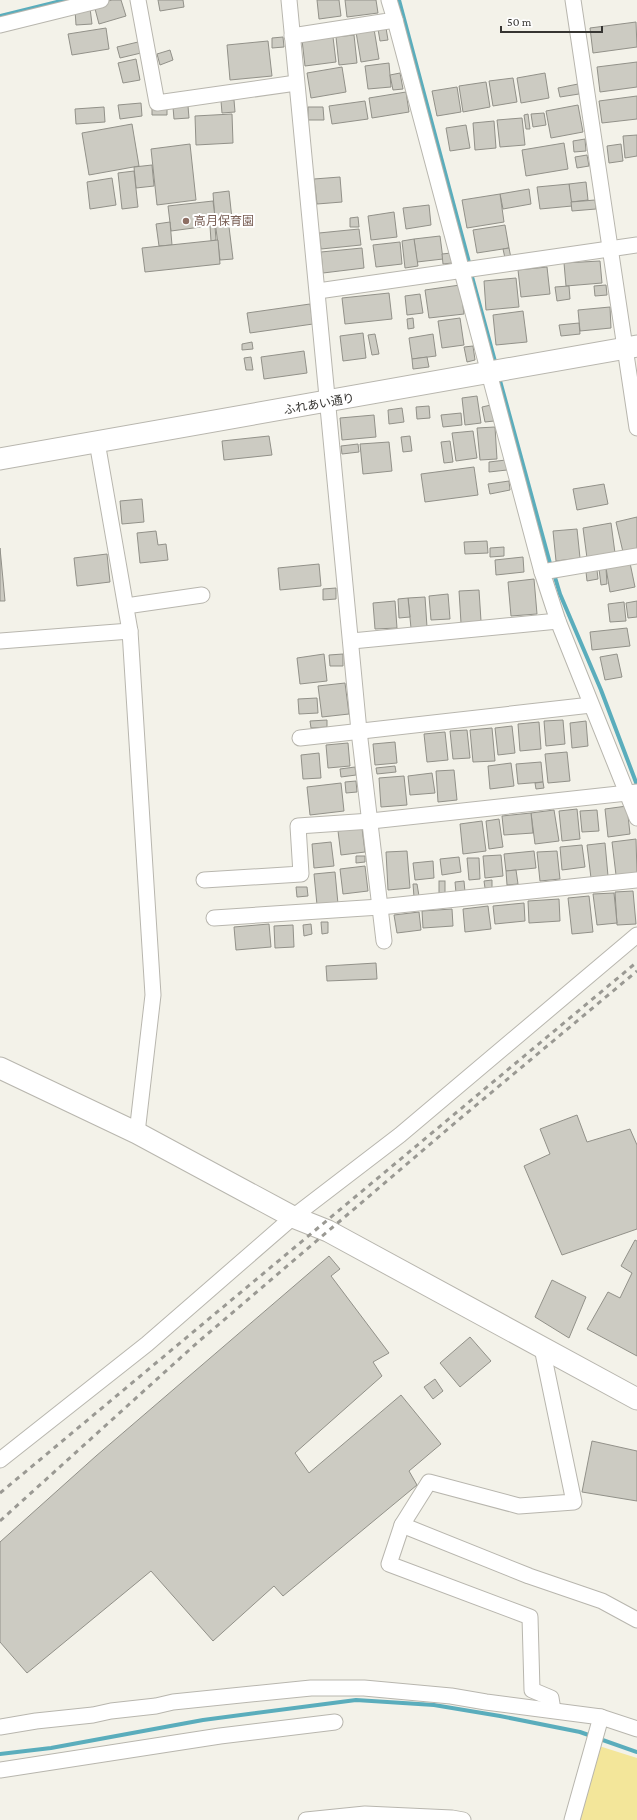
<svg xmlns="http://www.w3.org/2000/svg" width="637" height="1820" viewBox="0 0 637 1820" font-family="'Crimson Pro','Noto Sans JP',serif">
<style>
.green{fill:#f3e69a}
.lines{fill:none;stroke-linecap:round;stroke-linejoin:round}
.stream{stroke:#5aadbc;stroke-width:4}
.building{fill:#cccbc2;stroke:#929189}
.street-casing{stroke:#b8b6ae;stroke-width:17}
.secondary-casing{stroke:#b8b6ae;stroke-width:23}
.street{stroke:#fff;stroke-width:15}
.secondary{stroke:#fff;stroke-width:21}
.rail{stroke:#9a9993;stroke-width:3;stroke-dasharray:5 5;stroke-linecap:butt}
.education-dot{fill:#8d6e63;stroke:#fff;stroke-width:1.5}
.labels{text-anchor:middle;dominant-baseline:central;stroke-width:4;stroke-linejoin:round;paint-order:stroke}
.education-label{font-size:12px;fill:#785e54;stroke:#fff;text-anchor:start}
.street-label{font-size:12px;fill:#363532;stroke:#fff}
</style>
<rect width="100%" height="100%" fill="#f3f2e9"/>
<polygon class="green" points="599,1746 637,1758 637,1820 578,1820"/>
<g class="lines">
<g class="stream">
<polyline points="399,0 470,266"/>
<polyline points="0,16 65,0"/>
<polyline points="471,273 496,365"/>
<polyline points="499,377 551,567"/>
<polyline points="554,574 560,594 601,690 637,785"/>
<polyline points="0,1754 51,1748 203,1720 356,1700 434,1705 500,1716 580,1732 637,1752"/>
</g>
</g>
<g class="building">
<polygon points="112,0 121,0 126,16 99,24 94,5"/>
<polygon points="158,0 183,0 184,7 160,11"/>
<polygon points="317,0 339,0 341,16 319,19"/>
<polygon points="345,0 376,0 378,13 347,17"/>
<polygon points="90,8 92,24 76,25 75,10"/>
<polygon points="636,22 637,47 593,53 590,28"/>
<polygon points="106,28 109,49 72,55 68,34"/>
<polygon points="386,28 388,40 380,41 378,29"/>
<polygon points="374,29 379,59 361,62 356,32"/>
<polygon points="354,35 357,63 339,65 336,37"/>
<polygon points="283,37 284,47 272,48 272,38"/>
<polygon points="333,37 336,62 305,66 302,40"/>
<polygon points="268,41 272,76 230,80 227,45"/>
<polygon points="138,42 141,53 120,58 117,47"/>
<polygon points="170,50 173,60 160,65 157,54"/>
<polygon points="136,59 140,80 123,83 118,63"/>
<polygon points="637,62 637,87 600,92 597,67"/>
<polygon points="389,63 391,87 368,89 365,66"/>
<polygon points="342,67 346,92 311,98 307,73"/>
<polygon points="400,73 403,89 393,90 390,75"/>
<polygon points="545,73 549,98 521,103 517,78"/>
<polygon points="513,78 517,102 493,106 489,81"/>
<polygon points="486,82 490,107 463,112 459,86"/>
<polygon points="578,84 579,94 560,97 558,88"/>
<polygon points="457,87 461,112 437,116 432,91"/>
<polygon points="406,92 409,112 372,118 369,98"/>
<polygon points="637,96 637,119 602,123 599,101"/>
<polygon points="234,100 235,112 222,113 221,101"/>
<polygon points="365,101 368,119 332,124 329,106"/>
<polygon points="141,103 142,116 120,119 118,105"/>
<polygon points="578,105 583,132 551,138 546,111"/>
<polygon points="188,106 189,118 174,119 173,107"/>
<polygon points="104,107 105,122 76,124 75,109"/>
<polygon points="167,107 167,115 152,115 152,108"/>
<polygon points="308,107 323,107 324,120 308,120"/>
<polygon points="544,113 546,125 533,127 531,114"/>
<polygon points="232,114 233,143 196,145 195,116"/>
<polygon points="528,114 530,129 526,129 524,115"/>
<polygon points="522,118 525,145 500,147 497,120"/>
<polygon points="494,121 496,148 475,150 473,123"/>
<polygon points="132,124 139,166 89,175 82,133"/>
<polygon points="466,125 470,148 450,151 446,128"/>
<polygon points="637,135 637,156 625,158 623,136"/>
<polygon points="585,139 586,151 574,152 573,141"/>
<polygon points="564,143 568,169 526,176 522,150"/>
<polygon points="190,144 196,200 157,205 151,149"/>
<polygon points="621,144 623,161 609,163 607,146"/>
<polygon points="587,155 589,166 577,168 575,157"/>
<polygon points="152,165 154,186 136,188 134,167"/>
<polygon points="134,171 138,207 122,209 118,173"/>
<polygon points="340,177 342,202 317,204 314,179"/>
<polygon points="112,178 116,205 90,209 87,182"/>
<polygon points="586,182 588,200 571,202 569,184"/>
<polygon points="569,184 572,206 540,209 537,187"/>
<polygon points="529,189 531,204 503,209 500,194"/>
<polygon points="229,191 232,219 215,221 213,193"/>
<polygon points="500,194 504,222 467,228 462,200"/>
<polygon points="595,200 596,209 572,211 571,202"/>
<polygon points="213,201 216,225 171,231 168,206"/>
<polygon points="429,205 431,225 406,229 403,208"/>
<polygon points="394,212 397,237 371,240 368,216"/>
<polygon points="358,217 359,227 350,227 350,218"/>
<polygon points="228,219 233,259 220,260 215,221"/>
<polygon points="170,222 172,245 159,246 156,224"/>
<polygon points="505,225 509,248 477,253 473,230"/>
<polygon points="210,226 215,226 216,240 211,241"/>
<polygon points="359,229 361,245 321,249 319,233"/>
<polygon points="440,236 443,259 417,262 414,239"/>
<polygon points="414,239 418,266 405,268 402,241"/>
<polygon points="218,240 220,264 145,272 142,248"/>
<polygon points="400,242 402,264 376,267 373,245"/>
<polygon points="362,248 364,268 323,273 321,252"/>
<polygon points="509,248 511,258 505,258 503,249"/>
<polygon points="451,253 452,263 443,264 442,254"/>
<polygon points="600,261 602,283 566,286 564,263"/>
<polygon points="547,267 550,294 521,297 518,270"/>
<polygon points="516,278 519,307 486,310 484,281"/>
<polygon points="460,285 464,314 429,318 425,290"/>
<polygon points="606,285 607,295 595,296 594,286"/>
<polygon points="569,286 570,299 557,301 555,287"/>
<polygon points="389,293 392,319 345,324 342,298"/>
<polygon points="420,294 423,313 407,315 405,296"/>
<polygon points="310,304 313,324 250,333 247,313"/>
<polygon points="610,307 611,328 580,331 578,310"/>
<polygon points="523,311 527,342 496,345 493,315"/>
<polygon points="413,318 414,328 408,329 407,319"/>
<polygon points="460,318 464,345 442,348 438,321"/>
<polygon points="579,323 580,334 561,336 559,325"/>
<polygon points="363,333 366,358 343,361 340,336"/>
<polygon points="375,334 379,354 372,355 368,335"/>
<polygon points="433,334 436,356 412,359 409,338"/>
<polygon points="252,342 253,349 242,350 242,344"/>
<polygon points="473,346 475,360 467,362 464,347"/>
<polygon points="304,351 307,373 264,379 261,357"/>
<polygon points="251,357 253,370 246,370 244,358"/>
<polygon points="427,357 429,367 413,369 412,359"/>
<polygon points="477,396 481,423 465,425 462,398"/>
<polygon points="491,405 494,421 485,422 482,407"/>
<polygon points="429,406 430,418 417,419 416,407"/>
<polygon points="402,408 404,422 389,424 388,410"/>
<polygon points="461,413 462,425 443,427 441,415"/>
<polygon points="374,415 376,437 342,440 340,418"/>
<polygon points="495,427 497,459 480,460 477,428"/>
<polygon points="473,431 477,458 456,461 452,433"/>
<polygon points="269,436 272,455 224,460 222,441"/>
<polygon points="410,436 412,451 403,452 401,437"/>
<polygon points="450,441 453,462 444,463 441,442"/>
<polygon points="389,442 392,471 363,474 360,444"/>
<polygon points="358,444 359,452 342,454 341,446"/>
<polygon points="506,460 507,470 489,472 489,462"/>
<polygon points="474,467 478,495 425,502 421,474"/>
<polygon points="509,481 510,490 490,494 488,484"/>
<polygon points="604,484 608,504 577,510 573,489"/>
<polygon points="142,499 144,522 122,524 120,501"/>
<polygon points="637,517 637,549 623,552 616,522"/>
<polygon points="611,523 615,553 587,558 583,528"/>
<polygon points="577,529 580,558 556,561 553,531"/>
<polygon points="156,531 158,545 166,544 168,560 140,563 137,533"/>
<polygon points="487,541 488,553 465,554 464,542"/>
<polygon points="504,547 504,556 490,557 490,548"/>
<polygon points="0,548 5,601 0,601"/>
<polygon points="107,554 110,582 77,586 74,558"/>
<polygon points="523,557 524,572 496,575 495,560"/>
<polygon points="630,563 635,587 610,592 606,568"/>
<polygon points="319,564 321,586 280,590 278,568"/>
<polygon points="606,568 607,584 601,585 599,569"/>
<polygon points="597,570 598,579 587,581 586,572"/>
<polygon points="534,579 537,614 511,616 508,582"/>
<polygon points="336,588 336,599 323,600 323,589"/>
<polygon points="479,590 481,621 461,623 459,591"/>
<polygon points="448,594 450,619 431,620 429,596"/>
<polygon points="425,597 427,627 411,628 408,598"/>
<polygon points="408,598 410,617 399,618 398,599"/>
<polygon points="395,601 397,628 375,629 373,603"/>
<polygon points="637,601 637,617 628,618 626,603"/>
<polygon points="624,602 626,621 610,622 608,604"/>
<polygon points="627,628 630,646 592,650 590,632"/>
<polygon points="324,654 327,681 300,684 297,658"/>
<polygon points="343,654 343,666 330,666 329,655"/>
<polygon points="617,654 622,677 605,680 600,657"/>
<polygon points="345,683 349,714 322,717 318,686"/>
<polygon points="317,698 318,713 299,714 298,699"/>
<polygon points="327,720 327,727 311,728 310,721"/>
<polygon points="563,720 565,744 546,746 544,721"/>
<polygon points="586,721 588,746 572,748 570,723"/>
<polygon points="539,722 541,749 520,751 518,724"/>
<polygon points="512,726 515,753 498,755 495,728"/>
<polygon points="492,728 495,761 473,762 470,730"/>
<polygon points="467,730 470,758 453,759 450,731"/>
<polygon points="445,732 448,760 427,762 424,734"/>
<polygon points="395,742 397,763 375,765 373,744"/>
<polygon points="348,743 350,766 328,768 326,745"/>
<polygon points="567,752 570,781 548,783 545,754"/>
<polygon points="319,753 321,778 303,779 301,755"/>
<polygon points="541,762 543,782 518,784 516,764"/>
<polygon points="511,763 514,786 490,789 488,766"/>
<polygon points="395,766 396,772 377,774 376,768"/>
<polygon points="355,767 356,775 341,777 340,769"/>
<polygon points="454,770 457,800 438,802 436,771"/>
<polygon points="432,773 435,793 410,795 408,776"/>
<polygon points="404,776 407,805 381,807 379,778"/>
<polygon points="356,781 357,792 346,793 345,782"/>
<polygon points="543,782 544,788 536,789 535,783"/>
<polygon points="341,783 344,811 310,815 307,787"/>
<polygon points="627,806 630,834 608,837 605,809"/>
<polygon points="577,809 580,839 562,841 559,811"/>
<polygon points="554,810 559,841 535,844 531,813"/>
<polygon points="597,810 599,831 582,832 580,811"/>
<polygon points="531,813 533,833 504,835 502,816"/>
<polygon points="499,819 503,847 489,849 486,821"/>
<polygon points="482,821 486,851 463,854 460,824"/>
<polygon points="362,828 365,852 341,855 338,831"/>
<polygon points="636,839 637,873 616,875 612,842"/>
<polygon points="331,842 334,866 314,868 312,844"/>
<polygon points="605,843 608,876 591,878 587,845"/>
<polygon points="582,845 585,867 562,870 560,847"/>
<polygon points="407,851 410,888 388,890 386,852"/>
<polygon points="534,851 536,868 506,871 504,854"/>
<polygon points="557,851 560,879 540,881 537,852"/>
<polygon points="501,855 503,876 485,878 483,856"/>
<polygon points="356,856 365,856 365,862 356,863"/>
<polygon points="459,857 461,872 442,875 440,859"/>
<polygon points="467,858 479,858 480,879 469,880"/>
<polygon points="433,861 434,878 415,880 413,863"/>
<polygon points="365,866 368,891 343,894 340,869"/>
<polygon points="516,870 518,884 507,885 506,871"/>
<polygon points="335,872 338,904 317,905 314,874"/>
<polygon points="492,880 492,888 485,888 484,881"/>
<rect x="439" y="881" width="6" height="12"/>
<polygon points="464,881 465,892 456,893 455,882"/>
<polygon points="413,884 417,884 419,896 414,897"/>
<polygon points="296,887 307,887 308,896 297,897"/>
<polygon points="633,891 636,924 617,925 615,892"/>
<polygon points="614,893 617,923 597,925 593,894"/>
<polygon points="589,896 593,932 572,934 568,898"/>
<polygon points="559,899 560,921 529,923 528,901"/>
<polygon points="524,903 525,921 495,924 493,906"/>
<polygon points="488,906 491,929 465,932 463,909"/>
<polygon points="452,909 453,926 423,928 422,911"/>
<polygon points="419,912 421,930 397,933 394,915"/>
<polygon points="321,922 328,922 328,933 322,934"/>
<polygon points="269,924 271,947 236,950 234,927"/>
<polygon points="311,924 312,934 304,936 303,925"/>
<polygon points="293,925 294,947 275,948 274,926"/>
<polygon points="376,963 377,979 327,981 326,966"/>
<polygon points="577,1115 587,1142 630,1129 637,1145 637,1229 562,1255 524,1166 550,1154 540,1129"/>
<polygon points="635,1240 637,1241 637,1356 587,1329 608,1292 620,1298 632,1273 621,1266"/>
<polygon points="329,1256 340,1269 331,1276 389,1353 373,1362 382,1376 295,1453 309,1473 401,1395 441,1444 409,1471 417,1485 283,1596 274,1586 213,1641 151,1571 27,1673 0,1642 0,1542 96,1456"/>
<polygon points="552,1280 586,1297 569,1338 535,1317"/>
<polygon points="470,1337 491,1361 460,1387 440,1363"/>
<polygon points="435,1379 443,1391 433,1399 424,1387"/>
<polygon points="592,1441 637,1451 637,1501 582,1492"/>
</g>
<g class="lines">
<g class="street-casing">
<g id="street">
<polyline points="138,0 157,103 296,83"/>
<polyline points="289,0 359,731 384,941"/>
<polyline points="573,0 637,428"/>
<polyline points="395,20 542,572"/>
<polyline points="0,25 101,0"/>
<polyline points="292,36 395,20 389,0"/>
<polyline points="318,291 637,245"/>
<polyline points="97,442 130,631 153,995 137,1133"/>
<polyline points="637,556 542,572 558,621 637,818"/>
<polyline points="126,606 202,595"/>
<polyline points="0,641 130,631"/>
<polyline points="352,641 558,621"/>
<polyline points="300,738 591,705"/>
<polyline points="204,880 301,874 298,826 371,821 637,792"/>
<polyline points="214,918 380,907 637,880"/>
<polyline points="542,1348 574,1502 519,1506 429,1482 402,1525 389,1564 530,1617 532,1690 551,1698 553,1710"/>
<polyline points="0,1460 147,1344 293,1217 400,1135 637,935"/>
<polyline points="402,1525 529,1576 602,1601 637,1620"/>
<polyline points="0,1727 36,1721 93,1715 111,1711 156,1706 173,1702 311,1688 364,1688 451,1696 486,1702 601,1717 637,1729"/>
<polyline points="0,1770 220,1736 335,1722"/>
<polyline points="306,1820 365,1814 452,1818 463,1820"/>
<polyline points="572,1820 601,1717"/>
</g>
</g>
<g class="secondary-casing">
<g id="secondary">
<polyline points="0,459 637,346"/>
<polyline points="0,1068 137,1133 293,1217 328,1231 637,1399"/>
</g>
</g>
<use href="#street" class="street"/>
<use href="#secondary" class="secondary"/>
<g class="rail">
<polyline points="0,1493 637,962"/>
<polyline points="0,1521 198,1342 462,1117 637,971"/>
</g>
</g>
<circle class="education-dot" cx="186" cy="221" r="4"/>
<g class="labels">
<g class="education-label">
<text x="194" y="221">高月保育園</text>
</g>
<g class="street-label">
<text transform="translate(319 404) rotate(-10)">ふれあい通り</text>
</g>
</g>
<path d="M501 26v6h101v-6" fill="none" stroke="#363532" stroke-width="2"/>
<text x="507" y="26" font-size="12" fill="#363532" stroke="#ffffff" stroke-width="3" paint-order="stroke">50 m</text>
</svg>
